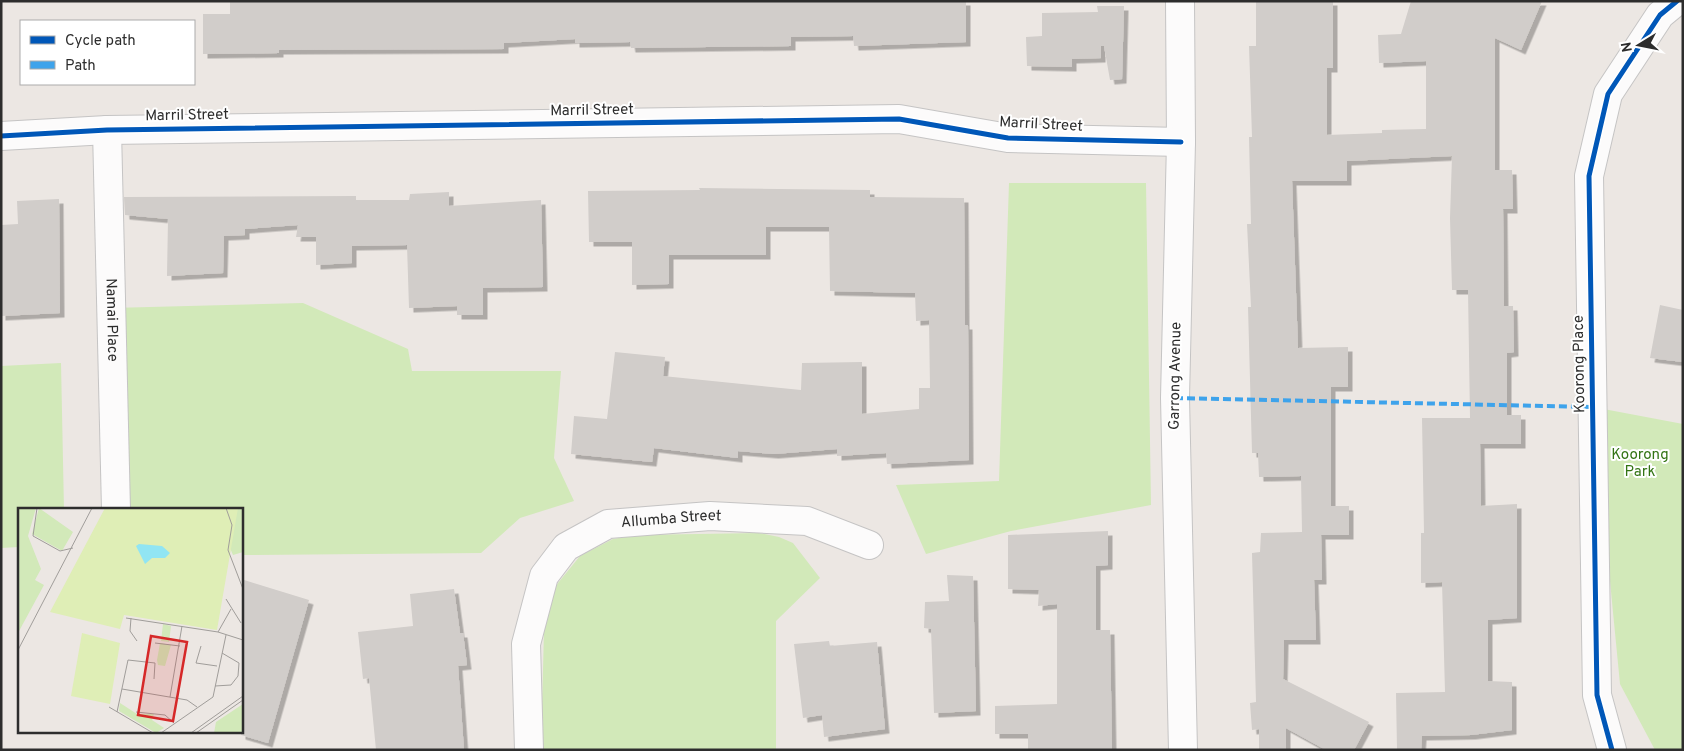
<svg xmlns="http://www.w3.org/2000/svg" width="1684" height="751" viewBox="0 0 1684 751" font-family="Overpass,sans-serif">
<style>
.green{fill:#d2e9b9}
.building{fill:#d1cdca;filter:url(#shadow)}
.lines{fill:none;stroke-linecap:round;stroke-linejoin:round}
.street-casing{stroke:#c5c4c4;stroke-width:30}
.street{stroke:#fcfbfb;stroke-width:28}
.quiet{stroke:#3ea3eb;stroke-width:4;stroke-dasharray:8 4;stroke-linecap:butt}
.cycleway-casing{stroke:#fff;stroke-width:8}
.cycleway{stroke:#0057b8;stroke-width:5}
.labels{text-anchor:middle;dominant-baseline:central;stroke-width:4;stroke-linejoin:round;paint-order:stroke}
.street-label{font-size:15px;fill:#2d2d2d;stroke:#fff}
.park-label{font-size:15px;fill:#337414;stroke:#fff}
.inset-road{fill:none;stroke:#a09d9a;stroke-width:1}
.view{fill:#d62828;fill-opacity:0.15;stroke:#d62828;stroke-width:2.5}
.inset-edge{fill:none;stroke:#2d2d2d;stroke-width:2.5}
</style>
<defs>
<filter id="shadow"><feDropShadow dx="4.5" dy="4.5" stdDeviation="0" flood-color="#0004"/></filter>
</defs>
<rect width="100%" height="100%" fill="#ece7e3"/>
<g class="green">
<polygon points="1009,183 1146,183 1151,505 1011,531 926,554 896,485 999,481"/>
<polygon points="303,303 408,349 412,371 561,371 554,458 574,501 520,518 481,553 241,555 241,510 118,510 111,308"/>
<polygon points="61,363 64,510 19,510 19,547 1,548 1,366"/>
<polygon points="1593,407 1683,424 1683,750 1655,750 1620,684"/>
<polygon points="759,533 779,537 793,543 820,578 776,621 776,750 541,750 544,630 548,600 558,583 580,556 613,539 637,535"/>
</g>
<g class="building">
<polygon points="230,1 966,1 966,42 854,46 853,36 791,37 791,46 631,48 630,42 575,43 575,39 504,43 504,49 279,50 279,53 203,54 203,14 230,14"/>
<polygon points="1256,1 1333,1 1333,68 1327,68 1327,135 1382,133 1382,130 1426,129 1426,61 1379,63 1378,35 1401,34 1411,1 1542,1 1521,50 1495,38 1495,170 1512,170 1513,209 1503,209 1504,306 1513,306 1514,352 1507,353 1507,415 1521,415 1521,444 1480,444 1481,506 1517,504 1517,618 1488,620 1488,681 1512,682 1512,730 1471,735 1422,736 1421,750 1397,750 1396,693 1445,692 1442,582 1421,583 1421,533 1424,533 1422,418 1470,418 1468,290 1452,290 1450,218 1452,156 1347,161 1347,181 1292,181 1298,348 1348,347 1348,387 1331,387 1331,506 1349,506 1349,535 1321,535 1322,580 1314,580 1316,640 1284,640 1283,679 1369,722 1354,750 1326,750 1286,728 1286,750 1259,750 1259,729 1252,730 1250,703 1256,702 1252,553 1260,552 1261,533 1302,532 1301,476 1259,477 1258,453 1252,453 1248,307 1251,307 1247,224 1251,224 1249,137 1252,137 1249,46 1256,46"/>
<polygon points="1097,6 1124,6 1122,79 1110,80 1104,46 1101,46 1101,58 1072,59 1072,67 1027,66 1026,37 1042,36 1042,13 1098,12"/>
<polygon points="699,188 870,190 870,197 964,198 965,325 968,325 969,460 887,464 886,453 837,456 837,449 774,454 738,451 738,458 654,448 652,462 571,454 574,416 607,419 615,352 665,357 663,376 801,390 802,363 862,362 862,414 919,409 919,388 930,388 929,320 916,321 915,293 830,291 829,227 766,227 766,255 669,255 669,284 632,285 632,242 589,242 588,191 700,190"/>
<polygon points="449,192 449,206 541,200 543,287 483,288 483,315 457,315 457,306 409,308 407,245 352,246 352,263 316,265 316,237 296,237 298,225 245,229 245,235 224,236 223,273 167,276 168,219 125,215 124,197 356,196 356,200 409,200 410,194"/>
<polygon points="59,199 60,313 1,316 1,225 18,224 17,201"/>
<polygon points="1660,305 1683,310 1683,362 1650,358"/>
<polygon points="1108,531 1108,565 1096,566 1096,630 1110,630 1112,750 1028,750 1028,734 995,734 995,706 1057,704 1057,604 1038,606 1039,590 1008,589 1008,535"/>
<polygon points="947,575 973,576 976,711 934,713 931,629 924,628 925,602 949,601"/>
<polygon points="241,579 309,600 268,743 241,735"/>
<polygon points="454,589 460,633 463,633 467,665 458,666 464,750 376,750 369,678 363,679 358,632 413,626 410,594"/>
<polygon points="829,641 830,646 877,642 885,729 824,737 822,715 803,718 794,644"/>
</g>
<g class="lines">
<g class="street-casing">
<g id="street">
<polyline points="1180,1 1181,142 1175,398 1183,750"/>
<path id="s1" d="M107,130L116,510"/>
<polyline points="1,136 107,130 899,119 1008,138 1181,142"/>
<path id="s2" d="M529,750L526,644L544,576L566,547L608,524L710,516L807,521L869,545"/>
<polyline points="1612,750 1597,695 1589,176 1608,94 1660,15 1677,1"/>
</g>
</g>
<use href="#street" class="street"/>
<polyline class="quiet" points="1175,398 1593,407"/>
<g class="cycleway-casing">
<g id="cycleway">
<polyline points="1,136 107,130 899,119 1008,138 1181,142"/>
<polyline points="1612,750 1597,695 1589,176 1608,94 1660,15 1677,1"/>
</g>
</g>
<use href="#cycleway" class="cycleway"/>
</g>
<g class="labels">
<g class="street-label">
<text transform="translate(592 111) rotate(-1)">Marril Street</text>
<text transform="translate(187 116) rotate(-1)">Marril Street</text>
<text transform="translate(1041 125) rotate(3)">Marril Street</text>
<text stroke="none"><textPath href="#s1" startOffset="190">Namai Place</textPath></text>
<text transform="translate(1580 364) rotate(-91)">Koorong Place</text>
<text transform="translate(1176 376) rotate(-89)">Garrong Avenue</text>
<text stroke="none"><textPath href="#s2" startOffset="324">Allumba Street</textPath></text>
</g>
<g class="park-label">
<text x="1640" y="455">Koorong<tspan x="1640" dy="17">Park</tspan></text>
</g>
</g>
<g transform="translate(18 508)">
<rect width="225" height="225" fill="#ece7e3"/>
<path d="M0,0H18L10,28L23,61L17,72L26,77L0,125ZM21,0L55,24L44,43L14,26ZM218,0H225V44L215,47L212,40ZM145,116L153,118L151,134L143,133ZM142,135L153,137L147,158L140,157L139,152ZM102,195L119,206H136L134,212L146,220L138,225L101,203ZM225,196V225H196L198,214Z" fill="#d2e9b9"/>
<path d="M87,0H220L199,122L106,107L102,121L32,104ZM64,125L102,135L92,196L53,188Z" fill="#dfeeb6"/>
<path d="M121,36L144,38L152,45L147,50H134L127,56L118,38Z" fill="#91e5f3"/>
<path class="inset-road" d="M19,0L15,28L42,43L55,40M208,0L214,17L210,42L225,81M208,91L223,115M108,110L200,124L225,132M113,110L112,123L119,133M200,124L213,101M137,135L162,138M183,138L178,155L199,158M0,142L74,0M197,178L213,177L220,168L221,155L204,145M104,181L169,192L179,199M152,189L164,118M91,199L135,225M99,204L110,152L137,155L136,171M118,204L147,207L156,215M143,225L195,189L208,127M173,225L225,188M178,225L225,192"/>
<path class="view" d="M133,128L169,134L155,213L120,207Z"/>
<rect width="225" height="225" class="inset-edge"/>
</g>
<rect width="1684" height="751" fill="none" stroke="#2d2d2d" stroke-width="5"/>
<rect x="20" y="20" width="175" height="65" fill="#ffffff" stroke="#ababab"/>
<rect x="30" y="36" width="25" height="8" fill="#0057b8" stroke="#ababab"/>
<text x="65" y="45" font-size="15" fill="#2d2d2d">Cycle path</text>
<rect x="30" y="61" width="25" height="8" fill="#3ea3eb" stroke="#ababab"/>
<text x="65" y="70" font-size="15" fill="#2d2d2d">Path</text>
<g transform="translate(1639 45) rotate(260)" stroke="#ffffff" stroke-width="4" paint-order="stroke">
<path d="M0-4L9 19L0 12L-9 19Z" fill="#2d2d2d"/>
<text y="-8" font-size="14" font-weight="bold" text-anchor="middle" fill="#2d2d2d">N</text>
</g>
</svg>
